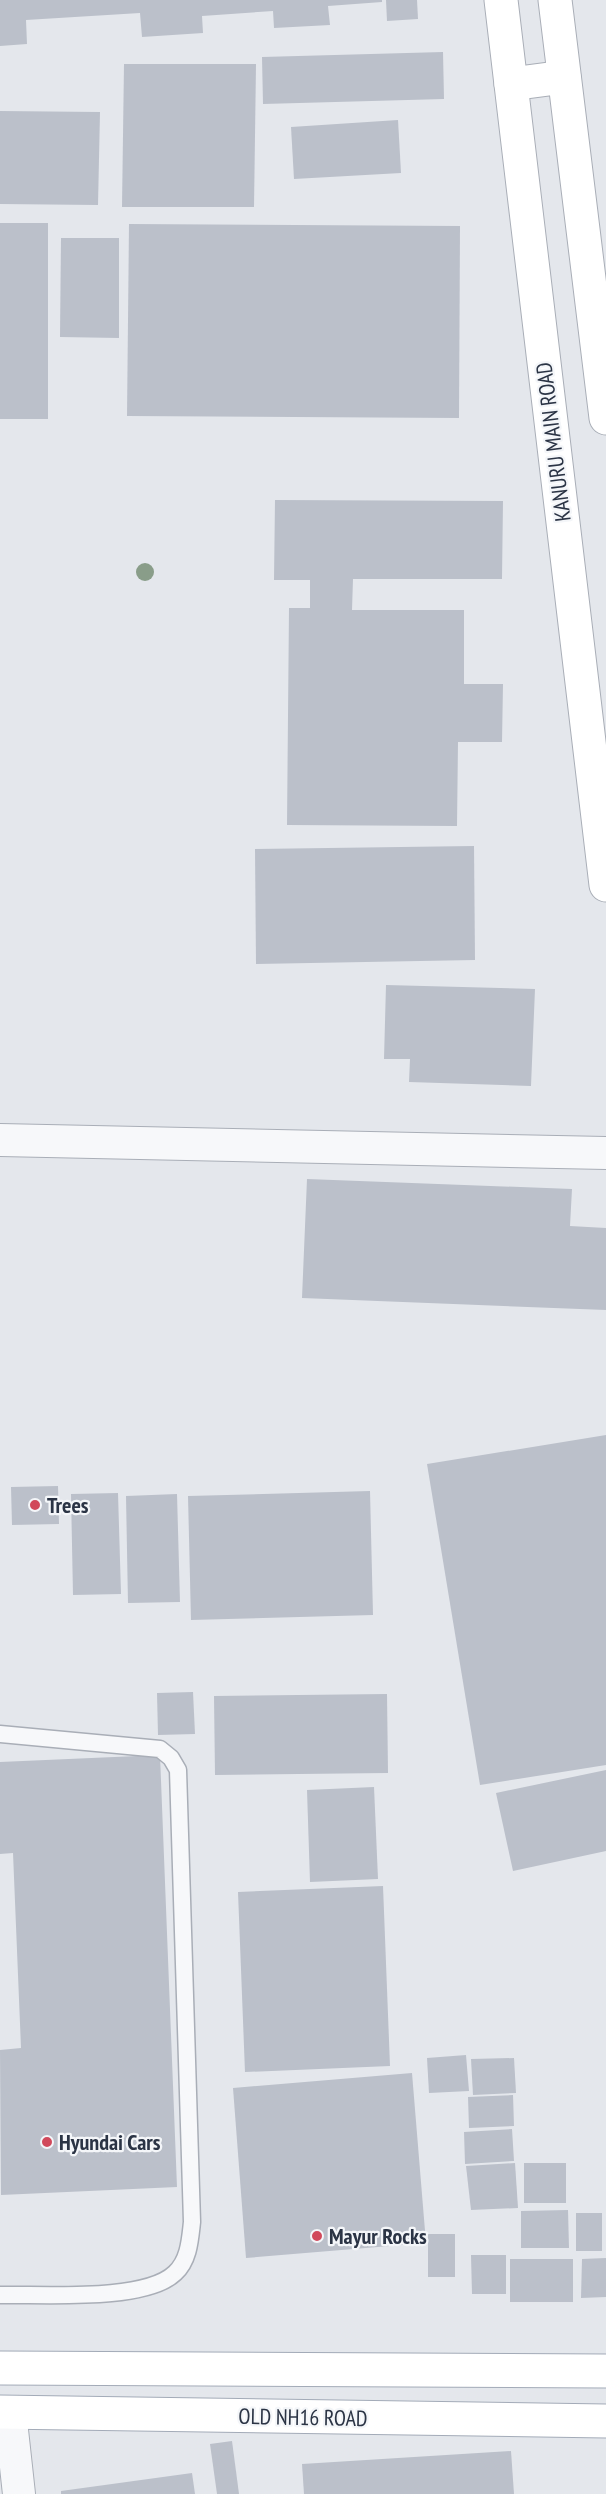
<svg xmlns="http://www.w3.org/2000/svg" width="606" height="2494" viewBox="0 0 606 2494" font-family="'PT Sans Narrow',sans-serif">
<style>
.building{fill:#bbc0ca}
.lines{fill:none;stroke-linecap:round;stroke-linejoin:round}
.lane-casing{stroke:#a9aeb7;stroke-width:19}
.street-casing{stroke:#a9aeb7;stroke-width:34}
.secondary-casing{stroke:#a9aeb7;stroke-width:35}
.primary-casing{stroke:#a3abb8;stroke-width:35}
.lane{stroke:#f7f8fa;stroke-width:16}
.street{stroke:#f7f8fa;stroke-width:32}
.secondary{stroke:#fff;stroke-width:33}
.primary{stroke:#fff;stroke-width:33}
.tree{fill:#899d89}
.poi-dot{fill:#d1495b;stroke:#f4f6f9;stroke-width:2}
.labels{text-anchor:middle;dominant-baseline:central;stroke-width:4.5;stroke-linejoin:round;paint-order:stroke}
.street-label{font-size:22px;fill:#2b3445;stroke:#f4f6f9}
.poi-label{font-size:22px;font-weight:bold;fill:#2b3445;stroke:#f4f6f9;text-anchor:start}
</style>
<rect width="100%" height="100%" fill="#e4e7ec"/>
<g class="building">
<polygon points="0,0 382,0 382,2 328,6 330,25 274,28 273,11 202,16 203,33 142,37 140,13 26,20 27,44 0,46"/>
<polygon points="386,0 417,0 418,19 387,21"/>
<polygon points="443,52 444,99 263,104 262,57"/>
<polygon points="124,64 256,64 254,207 122,207"/>
<polygon points="0,111 100,112 98,205 0,204"/>
<polygon points="398,120 401,173 294,179 291,127"/>
<rect x="0" y="223" width="48" height="196"/>
<polygon points="129,224 460,226 459,418 127,416"/>
<polygon points="61,238 119,238 119,338 60,337"/>
<polygon points="275,500 503,501 502,579 353,579 352,610 464,610 464,684 503,684 502,742 458,742 457,826 287,825 289,608 310,608 310,580 274,580"/>
<polygon points="474,846 475,960 256,964 255,849"/>
<polygon points="386,985 535,989 531,1086 409,1082 410,1059 384,1059"/>
<polygon points="307,1179 572,1189 570,1226 606,1228 606,1310 302,1298"/>
<polygon points="606,1435 606,1765 480,1785 427,1464"/>
<polygon points="58,1486 59,1524 12,1525 11,1487"/>
<polygon points="370,1491 373,1615 191,1620 188,1496"/>
<polygon points="118,1493 121,1594 73,1595 71,1494"/>
<polygon points="177,1494 180,1602 128,1603 126,1496"/>
<polygon points="193,1692 195,1734 158,1735 157,1693"/>
<polygon points="387,1694 388,1773 215,1775 214,1696"/>
<polygon points="160,1755 177,2187 1,2195 0,2050 21,2048 13,1853 0,1854 0,1762"/>
<polygon points="606,1770 606,1851 513,1871 496,1793"/>
<polygon points="374,1787 378,1879 310,1882 307,1790"/>
<polygon points="383,1886 390,2066 245,2072 238,1892"/>
<polygon points="466,2055 469,2091 429,2093 427,2058"/>
<polygon points="514,2058 516,2093 473,2095 471,2059"/>
<polygon points="412,2073 426,2243 246,2258 233,2088"/>
<polygon points="513,2095 514,2126 469,2128 468,2097"/>
<polygon points="512,2129 514,2161 465,2164 464,2132"/>
<polygon points="515,2163 518,2208 471,2210 466,2166"/>
<rect x="524" y="2163" width="42" height="40"/>
<polygon points="568,2210 569,2248 521,2248 521,2211"/>
<rect x="576" y="2213" width="26" height="38"/>
<rect x="428" y="2234" width="27" height="43"/>
<polygon points="471,2255 506,2255 506,2294 472,2294"/>
<polygon points="606,2258 606,2297 581,2298 582,2259"/>
<rect x="510" y="2259" width="63" height="43"/>
<polygon points="232,2441 239,2494 217,2494 210,2444"/>
<polygon points="511,2451 514,2494 304,2494 302,2464"/>
<polygon points="192,2473 195,2494 61,2494 61,2491"/>
</g>
<g class="lines">
<g class="lane-casing">
<path id="lane" d="M0,1734L160,1749L171,1758L178,1770L192,2222C190,2240 189,2260 175,2273C145,2302 42,2294 0,2295"/>
</g>
<g class="street-casing">
<g id="street">
<polyline points="0,1140 606,1153"/>
<polyline points="10,2412 19,2494"/>
</g>
</g>
<g class="secondary-casing">
<g id="secondary">
<polyline points="501,0 606,885"/>
<polyline points="555,0 606,418"/>
<polyline points="511,84 564,77"/>
</g>
</g>
<g class="primary-casing">
<g id="primary">
<polyline points="0,2368 606,2371"/>
<polyline points="0,2412 606,2421"/>
</g>
</g>
<use href="#lane" class="lane"/>
<use href="#street" class="street"/>
<use href="#secondary" class="secondary"/>
<use href="#primary" class="primary"/>
</g>
<circle class="tree" cx="145" cy="572" r="9"/>
<g class="poi-dot">
<circle cx="35" cy="1505" r="6"/>
<circle cx="47" cy="2142" r="6"/>
<circle cx="317" cy="2236" r="6"/>
</g>
<g class="labels">
<g class="street-label">
<text transform="translate(553 442) rotate(-97)">KANURU MAIN ROAD</text>
<text transform="translate(303 2417) rotate(1)">OLD NH16 ROAD</text>
</g>
<g class="poi-label">
<text x="47" y="1505">Trees</text>
<text x="59" y="2142">Hyundai Cars</text>
<text x="329" y="2236">Mayur Rocks</text>
</g>
</g>
</svg>
